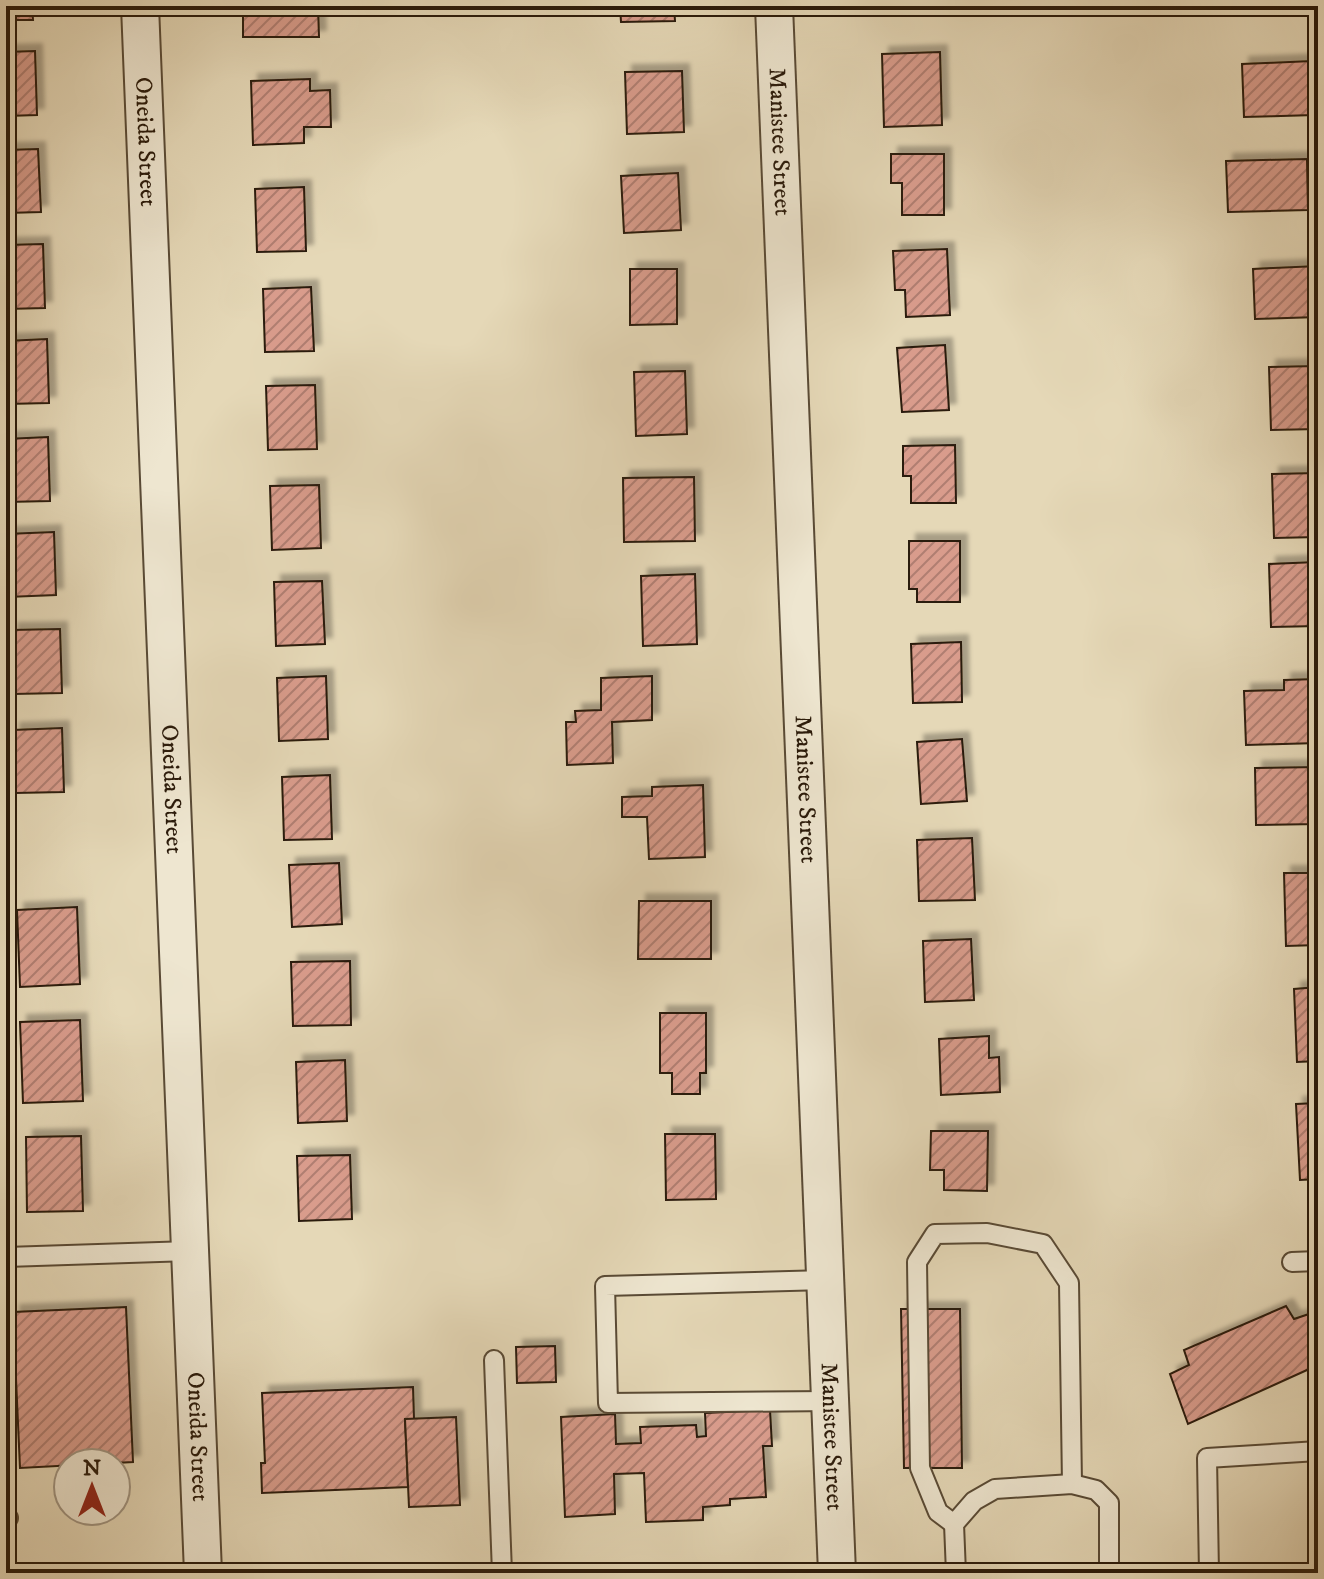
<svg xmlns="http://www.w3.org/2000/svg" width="1324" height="1579" viewBox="0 0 1324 1579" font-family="'IM FELL DW Pica',serif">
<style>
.building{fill:url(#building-hatch);stroke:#2a1a0a;stroke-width:2;filter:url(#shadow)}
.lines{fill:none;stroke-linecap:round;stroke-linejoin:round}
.service-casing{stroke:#594a35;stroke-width:22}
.minor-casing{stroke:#594a35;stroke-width:40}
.service{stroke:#eee6d0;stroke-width:18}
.minor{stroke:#eee6d0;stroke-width:36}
.labels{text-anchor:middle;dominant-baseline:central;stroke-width:7;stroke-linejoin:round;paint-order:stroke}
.street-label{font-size:24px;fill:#2a1a0a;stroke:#eee6d0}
</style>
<defs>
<pattern id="building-hatch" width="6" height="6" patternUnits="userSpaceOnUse" patternTransform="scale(2)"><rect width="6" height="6" fill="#d99c8c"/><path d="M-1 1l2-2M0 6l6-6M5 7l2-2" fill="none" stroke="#b07e71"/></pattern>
<filter id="shadow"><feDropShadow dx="7" dy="-7" stdDeviation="2" flood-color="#0004"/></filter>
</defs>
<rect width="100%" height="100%" fill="#e5d8b7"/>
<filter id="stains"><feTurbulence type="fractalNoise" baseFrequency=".0025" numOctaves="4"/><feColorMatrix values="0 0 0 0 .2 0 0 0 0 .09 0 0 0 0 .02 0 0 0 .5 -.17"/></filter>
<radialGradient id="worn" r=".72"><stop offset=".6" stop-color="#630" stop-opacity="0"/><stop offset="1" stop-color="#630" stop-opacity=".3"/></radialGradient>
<g class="building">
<polygon points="6,6 32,6 33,20 6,20"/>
<polygon points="243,6 318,6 319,37 243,37"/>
<polygon points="620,6 674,6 675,21 621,22"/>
<polygon points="1236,6 1306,6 1306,12 1237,15"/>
<polygon points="35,51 37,115 6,116 6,52"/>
<polygon points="940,52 942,125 884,127 882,54"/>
<polygon points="1312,61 1314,115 1244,117 1242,64"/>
<polygon points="682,71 684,132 627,134 625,72"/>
<polygon points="310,79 310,91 330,90 331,127 304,127 304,143 253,145 251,81"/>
<polygon points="38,149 41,212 6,213 6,150"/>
<polygon points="891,154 944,154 944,215 902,215 902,183 891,183"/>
<polygon points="1307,159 1308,210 1228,212 1226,161"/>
<polygon points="678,173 681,230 624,233 621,176"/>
<polygon points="304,187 306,251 257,252 255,189"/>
<polygon points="43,244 45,308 6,309 6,245"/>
<polygon points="947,249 950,315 906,317 905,290 895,290 893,251"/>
<polygon points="1318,266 1318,317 1255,319 1253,269"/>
<polygon points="630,269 677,269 677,324 630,325"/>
<polygon points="311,287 314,351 265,352 263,289"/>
<polygon points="47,339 49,403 6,404 6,341"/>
<polygon points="945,345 949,410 902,412 897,348"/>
<polygon points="1317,366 1318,429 1271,430 1269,367"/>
<polygon points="685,371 687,434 636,436 634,372"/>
<polygon points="315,385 317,449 268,450 266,386"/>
<polygon points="48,437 50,501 6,502 6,439"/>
<polygon points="955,445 956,503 911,503 911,476 903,476 903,446"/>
<polygon points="1318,473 1318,537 1274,538 1272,474"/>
<polygon points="694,477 695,541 624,542 623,478"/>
<polygon points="319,485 321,548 272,550 270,486"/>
<polygon points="54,532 56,595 7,597 6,534"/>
<polygon points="909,541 960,541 960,602 917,602 917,589 909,589"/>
<polygon points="1317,562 1318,626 1271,627 1269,564"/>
<polygon points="695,574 697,644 643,646 641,576"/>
<polygon points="322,581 325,644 276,646 274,582"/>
<polygon points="60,629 62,693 13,694 11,630"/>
<polygon points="961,642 962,702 913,703 911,644"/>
<polygon points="326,676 328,739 279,741 277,678"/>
<polygon points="652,676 652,720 612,722 613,763 567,765 566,722 576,722 575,711 601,710 601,678"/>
<polygon points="1318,679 1318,743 1246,745 1244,691 1284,690 1284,680"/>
<polygon points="62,728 64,792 15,793 13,730"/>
<polygon points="962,739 967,801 921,804 917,742"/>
<polygon points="1318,767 1318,824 1256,825 1255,768"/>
<polygon points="330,775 332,839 284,840 282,777"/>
<polygon points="703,785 705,857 649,859 647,817 622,817 622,797 652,796 652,787"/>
<polygon points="972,838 975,900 919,901 917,840"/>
<polygon points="339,863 342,924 292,927 289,865"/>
<polygon points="1284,873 1318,873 1318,945 1286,946"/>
<polygon points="639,901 711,901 711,959 638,959"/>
<polygon points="77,907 80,984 20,987 17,910"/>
<polygon points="971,939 974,1000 925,1002 923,941"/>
<polygon points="350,961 351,1025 293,1026 291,962"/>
<polygon points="1318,987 1318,1061 1297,1062 1294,989"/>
<polygon points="660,1013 706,1013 706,1073 700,1073 700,1094 672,1094 672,1073 660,1073"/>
<polygon points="80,1020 83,1101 23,1103 20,1022"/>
<polygon points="989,1036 989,1058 999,1057 1000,1092 941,1095 939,1039"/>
<polygon points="345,1060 347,1121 298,1123 296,1062"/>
<polygon points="1318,1103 1318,1179 1300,1180 1296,1104"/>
<polygon points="931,1131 988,1131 987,1191 944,1190 944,1170 930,1170"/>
<polygon points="665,1134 715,1134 716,1199 666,1200"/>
<polygon points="81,1136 83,1211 27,1212 26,1137"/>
<polygon points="350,1155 352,1219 299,1221 297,1156"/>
<polygon points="1286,1306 1294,1319 1318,1311 1318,1365 1188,1424 1170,1374 1189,1365 1184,1350"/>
<polygon points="126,1307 133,1462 20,1468 13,1312"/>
<polygon points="901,1309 960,1309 962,1468 904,1468"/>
<polygon points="555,1346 556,1382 517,1383 516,1347"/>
<polygon points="413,1387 414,1419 405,1419 408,1487 262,1493 261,1463 265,1463 262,1393"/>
<polygon points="770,1410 772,1446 763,1446 766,1497 730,1499 730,1505 703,1507 703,1520 646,1522 644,1473 614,1474 615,1514 565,1517 561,1417 615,1414 616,1444 641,1443 640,1427 696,1425 697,1437 706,1436 705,1413"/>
<polygon points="456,1417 460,1505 409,1507 405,1419"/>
</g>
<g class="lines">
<g class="service-casing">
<g id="service">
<polyline points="6,1257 190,1251"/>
<polyline points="1292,1262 1318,1261"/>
<polyline points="826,1280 605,1286 608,1403 832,1401"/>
<polyline points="494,1360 502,1573"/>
<polyline points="6,1518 8,1518"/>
<polyline points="954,1524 938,1512 920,1468 917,1262 935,1234 987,1233 1043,1244 1069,1283 1072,1484"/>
<polyline points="956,1573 954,1524 974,1501 995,1489 1072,1484 1096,1490 1109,1503 1109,1573"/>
<polyline points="1209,1573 1207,1458 1318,1451"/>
</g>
</g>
<g class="minor-casing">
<g id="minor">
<path id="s1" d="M140,6L203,1573"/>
<path id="s2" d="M774,6L837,1573"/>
</g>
</g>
<use href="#service" class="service"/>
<use href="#minor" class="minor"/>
</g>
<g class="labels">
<g class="street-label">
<text stroke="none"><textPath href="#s1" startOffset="136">Oneida Street</textPath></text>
<text stroke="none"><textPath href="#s2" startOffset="136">Manistee Street</textPath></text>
<text stroke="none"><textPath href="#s2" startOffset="784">Manistee Street</textPath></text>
<text stroke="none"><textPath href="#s1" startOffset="784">Oneida Street</textPath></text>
<text stroke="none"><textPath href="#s1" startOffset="1432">Oneida Street</textPath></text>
<text stroke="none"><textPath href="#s2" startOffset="1432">Manistee Street</textPath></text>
</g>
</g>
<rect width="1324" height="1579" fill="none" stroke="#e5d8b7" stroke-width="32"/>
<rect x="8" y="8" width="1308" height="1563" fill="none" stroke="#2a1a0a" stroke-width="4"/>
<rect x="16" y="16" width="1292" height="1547" fill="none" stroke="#2a1a0a" stroke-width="2"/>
<g transform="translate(92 1487)"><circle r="38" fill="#eee6d0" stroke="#a09481" stroke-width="2"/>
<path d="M0-6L14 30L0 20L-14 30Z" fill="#8f2418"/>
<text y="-12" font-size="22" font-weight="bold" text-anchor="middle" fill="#2a1a0a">N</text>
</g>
<rect width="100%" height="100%" filter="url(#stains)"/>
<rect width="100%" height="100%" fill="url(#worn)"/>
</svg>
